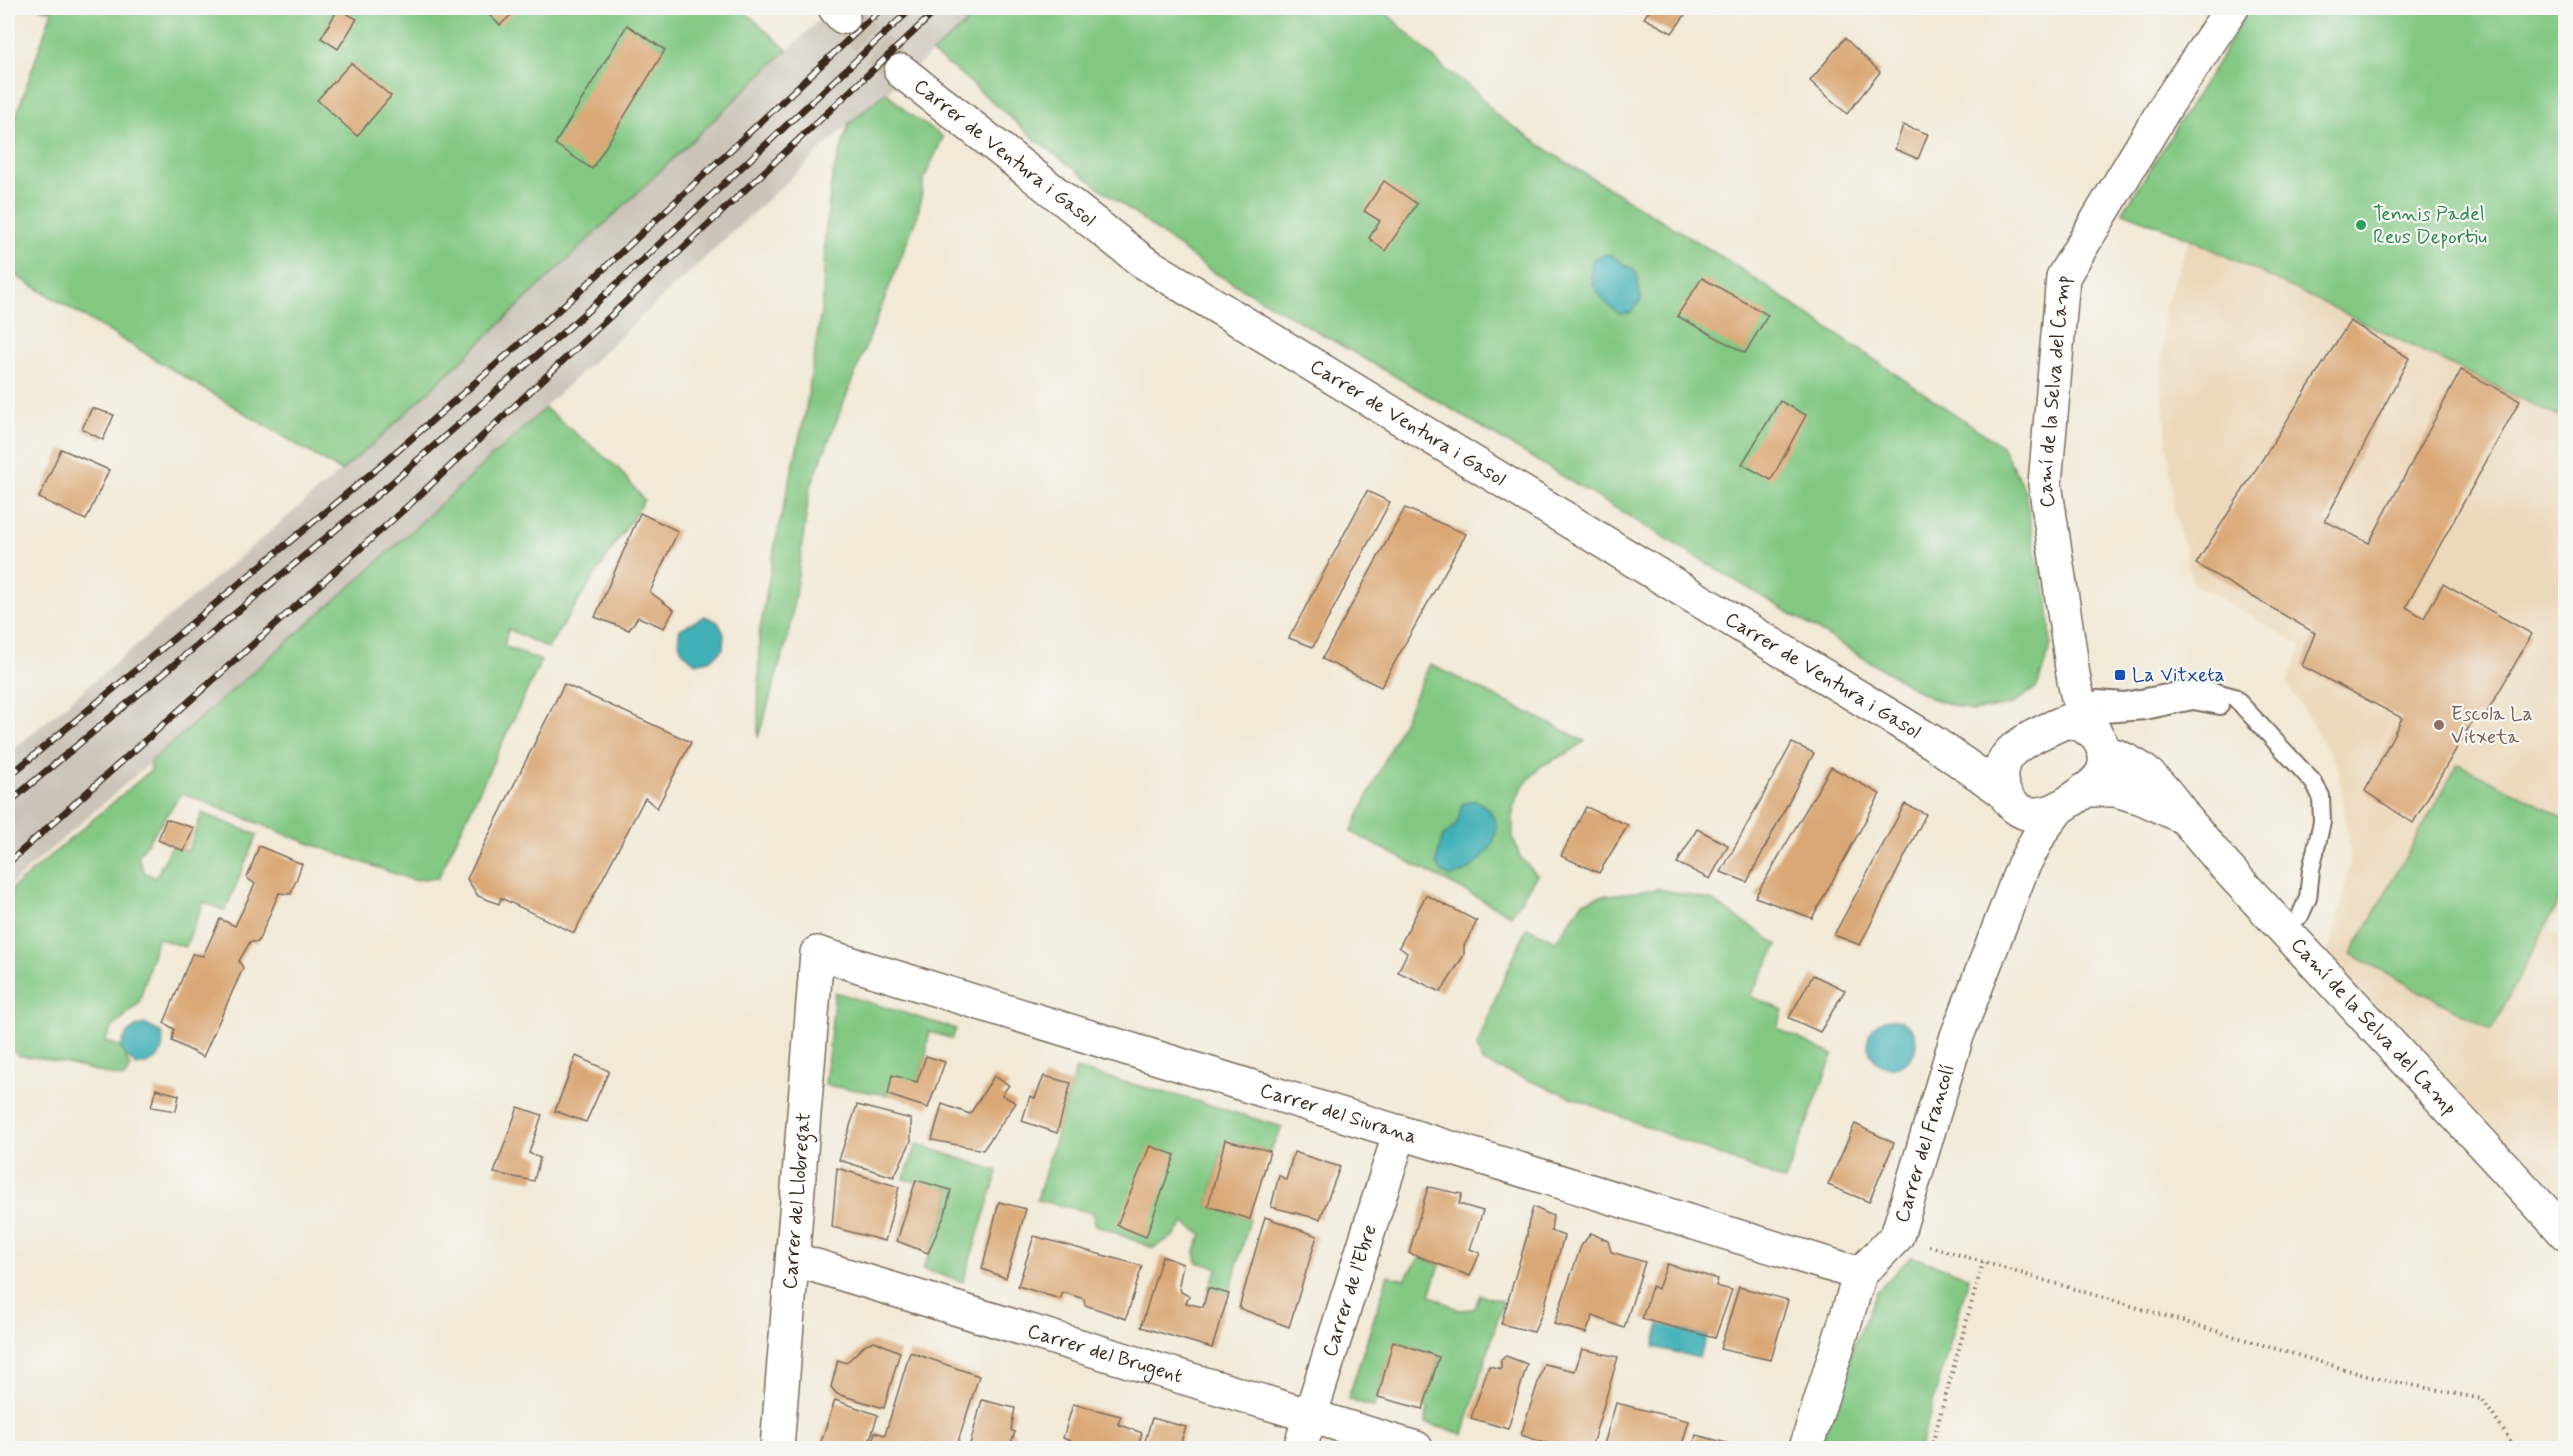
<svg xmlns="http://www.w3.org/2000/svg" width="2573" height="1456" viewBox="0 0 2573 1456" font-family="Mynerve,sans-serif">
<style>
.built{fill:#ecd8ba}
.industrial{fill:#cbc3b8}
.green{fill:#82c883;stroke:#5e7950;stroke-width:1.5}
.water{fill:#3fb0b7;stroke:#3d6d6a;stroke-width:1.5}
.building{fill:#daa876}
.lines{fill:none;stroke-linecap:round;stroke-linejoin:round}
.minor-tunnel{stroke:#cdc3b1;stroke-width:33;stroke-dasharray:33 16;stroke-linecap:butt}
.service-casing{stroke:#7b6d5e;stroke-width:20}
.minor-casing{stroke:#7b6d5e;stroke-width:36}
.path{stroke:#7b6d5e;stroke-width:4;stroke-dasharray:1.5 4.5;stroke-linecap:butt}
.service{stroke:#fff;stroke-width:16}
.minor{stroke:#fff;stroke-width:33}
.rail-casing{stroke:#3b2a1e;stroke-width:7}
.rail{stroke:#f6f6f2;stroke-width:4.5;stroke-dasharray:14;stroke-linecap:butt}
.leisure-dot{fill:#2e9e5b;stroke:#f6f6f2;stroke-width:2}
.transit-dot{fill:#1a4fb4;stroke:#f6f6f2;stroke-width:2}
.education-dot{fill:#8d6e63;stroke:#f6f6f2;stroke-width:2}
.labels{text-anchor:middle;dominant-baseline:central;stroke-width:4.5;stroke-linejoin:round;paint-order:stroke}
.street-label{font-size:20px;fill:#3b2a1e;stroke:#f6f6f2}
.leisure-label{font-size:20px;fill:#27864d;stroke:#f6f6f2;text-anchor:start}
.transit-label{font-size:20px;fill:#164399;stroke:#f6f6f2;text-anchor:start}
.education-label{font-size:20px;fill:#785e54;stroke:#f6f6f2;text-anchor:start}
</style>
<rect width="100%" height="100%" fill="#f6f6f2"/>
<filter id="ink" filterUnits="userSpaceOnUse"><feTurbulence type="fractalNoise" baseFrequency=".0167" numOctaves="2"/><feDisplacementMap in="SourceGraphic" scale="12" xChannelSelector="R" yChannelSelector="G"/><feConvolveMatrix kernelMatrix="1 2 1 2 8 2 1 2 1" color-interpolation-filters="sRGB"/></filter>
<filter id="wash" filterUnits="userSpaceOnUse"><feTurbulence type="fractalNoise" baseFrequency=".008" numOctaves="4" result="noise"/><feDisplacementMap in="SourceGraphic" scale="24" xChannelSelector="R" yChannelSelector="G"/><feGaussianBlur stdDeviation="1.35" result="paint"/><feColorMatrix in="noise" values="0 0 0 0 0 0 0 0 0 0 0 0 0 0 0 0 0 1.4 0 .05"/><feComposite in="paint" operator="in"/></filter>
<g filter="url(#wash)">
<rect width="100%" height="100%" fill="#f2e9d6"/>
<polygon class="built" points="2189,238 2565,420 2566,898 2550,927 2565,943 2566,1199 2553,1220 2320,968 2332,940 2351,861 2338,767 2287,683 2302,646 2210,592 2193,585 2174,508 2161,383 2165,307"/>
<polygon class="industrial" points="832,8 985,8 849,124 358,580 8,887 8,754 380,438"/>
<g class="green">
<polygon points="39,8 741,8 787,50 380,438 341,471 8,271 8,140 52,11"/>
<polygon points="985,8 1381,8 1444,68 1474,90 1496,115 1564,161 1727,260 2002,446 2025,491 2035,551 2048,599 2051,645 2037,687 2011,705 1972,711 1930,698 1433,398 1210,270 1037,141 962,75 932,53"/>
<polygon points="2247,8 2565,8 2565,420 2189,238 2123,212 2222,55"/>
<polygon points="886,92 908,113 943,137 924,179 918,214 810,488 790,630 758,738 759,636 775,544 805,414 823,299 825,236 832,177 849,124"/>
<polygon points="545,408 618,468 644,500 548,648 508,629 504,646 541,661 438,878 412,880 303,841 182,793 138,856 144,872 155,878 172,846 188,851 202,813 257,835 225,911 204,902 185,947 157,938 139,1003 112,1028 105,1041 121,1047 130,1067 124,1078 42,1058 20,1056 8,1048 8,892 151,770 149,763 358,580"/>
<polygon points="1430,664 1585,741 1568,753 1541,766 1523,786 1513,807 1513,837 1520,857 1537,875 1511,915 1351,832"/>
<polygon points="2458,764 2565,818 2565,888 2492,1030 2351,954"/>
<polygon points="1659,889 1711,900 1778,945 1750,996 1783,1010 1777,1028 1833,1055 1785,1181 1482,1062 1477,1046 1496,997 1527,927 1556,941 1583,902 1600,896"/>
<polygon points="835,992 956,1029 952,1039 929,1031 926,1056 917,1082 888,1095 825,1085"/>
<polygon points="1076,1069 1200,1102 1282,1127 1270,1151 1225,1140 1208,1206 1250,1219 1229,1294 1208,1288 1218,1268 1197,1262 1195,1251 1202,1234 1184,1223 1174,1236 1153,1248 1094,1224 1093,1213 1037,1200"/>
<polygon points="917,1144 998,1171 963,1282 923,1269 945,1214 951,1190 904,1179"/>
<polygon points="1911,1256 1969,1277 1920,1448 1815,1448 1827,1409 1877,1292"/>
<polygon points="1420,1257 1440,1265 1430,1295 1459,1310 1474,1309 1480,1295 1503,1301 1463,1434 1425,1423 1428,1408 1425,1404 1439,1357 1394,1341 1374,1407 1348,1399 1388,1275 1404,1280"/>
</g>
<g class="water">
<path d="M1606,254C1615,256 1616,258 1622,263C1626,267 1632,267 1635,271C1640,279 1638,290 1641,299L1631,313L1620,314C1601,301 1586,283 1592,260Z"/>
<path d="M705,616L718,622L724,634L723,649L712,659L696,663C682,653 676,646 680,629Z"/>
<path d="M1475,800C1482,804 1490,809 1493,816C1506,841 1474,873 1450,877L1442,872L1436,863L1442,838L1457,824L1462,804Z"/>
<circle cx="1892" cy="1043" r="24"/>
<path d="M144,1024L162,1033C166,1055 157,1063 136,1066L121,1050C123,1035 130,1028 144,1024Z"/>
<polygon points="1660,1323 1707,1336 1699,1358 1654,1347"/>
</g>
<g id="blocks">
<g class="building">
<polygon points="481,8 519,8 500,25"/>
<polygon points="1651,8 1690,8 1672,33 1644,18"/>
<polygon points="338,9 357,19 338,49 321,38"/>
<polygon points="627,25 665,50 592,169 555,144"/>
<polygon points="1845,38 1880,72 1847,114 1810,81"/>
<polygon points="351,63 391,96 357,136 317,100"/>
<polygon points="1903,125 1928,134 1918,159 1895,149"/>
<polygon points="1384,181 1417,204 1385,251 1369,238 1380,221 1364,211"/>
<polygon points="1702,278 1768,315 1745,353 1677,316"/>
<polygon points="2350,321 2409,358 2325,521 2369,543 2461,370 2520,400 2406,607 2424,618 2443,584 2532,634 2485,716 2476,715 2413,823 2365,791 2402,718 2302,666 2315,633 2196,564"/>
<polygon points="1780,401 1806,415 1771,480 1742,464"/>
<polygon points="92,408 114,415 103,440 82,429"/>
<polygon points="61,449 109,470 86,520 39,498"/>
<polygon points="1367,491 1390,502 1313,647 1289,638"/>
<polygon points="1405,508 1466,534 1381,687 1322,659"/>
<polygon points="640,513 678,531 650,592 674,610 664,628 638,617 629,630 595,617"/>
<polygon points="564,684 691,742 657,808 645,798 574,933 501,898 499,904 478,896 467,879"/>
<polygon points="1792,743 1814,753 1747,882 1721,872"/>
<polygon points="1831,767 1880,794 1812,918 1755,897"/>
<polygon points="1905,804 1926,814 1860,945 1834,935"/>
<polygon points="1586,807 1628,825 1599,873 1561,856"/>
<polygon points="166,819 194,828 184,851 158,840"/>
<polygon points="1697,829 1728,845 1710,879 1677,863"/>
<polygon points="259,846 302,864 291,894 279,893 258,942 250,942 239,961 243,968 203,1057 172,1041 174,1029 164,1023 192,954 203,956 220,919 235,926 255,884 247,878"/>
<polygon points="1426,895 1477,921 1464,946 1464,955 1441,992 1398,972 1407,953 1399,947"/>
<polygon points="1813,975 1845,990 1820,1032 1789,1018"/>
<polygon points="576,1056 609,1071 586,1122 555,1111"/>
<polygon points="926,1056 945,1062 928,1108 888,1095 892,1075 917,1082"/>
<polygon points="994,1076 1009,1085 1002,1095 1016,1103 983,1150 932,1140 942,1104 970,1114"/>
<polygon points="1044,1076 1071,1083 1057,1133 1022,1121 1030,1096 1035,1098"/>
<polygon points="156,1089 179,1095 176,1111 151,1107"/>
<polygon points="857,1105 911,1119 911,1141 894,1177 839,1160"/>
<polygon points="518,1107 542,1115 529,1153 540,1158 534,1181 494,1173"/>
<polygon points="1855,1124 1894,1143 1869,1202 1828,1185"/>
<polygon points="1225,1140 1270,1151 1250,1219 1208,1206"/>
<polygon points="1150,1146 1175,1155 1146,1237 1117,1225"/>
<polygon points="1294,1152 1340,1167 1320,1219 1271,1207 1279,1175 1286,1180"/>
<polygon points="837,1168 899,1187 885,1241 832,1227"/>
<polygon points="916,1180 951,1190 945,1214 928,1253 897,1241"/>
<polygon points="1428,1187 1462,1194 1459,1204 1483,1211 1470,1249 1480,1253 1470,1276 1409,1253"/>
<polygon points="999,1202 1026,1209 1006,1278 982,1269"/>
<polygon points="1533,1207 1553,1216 1551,1231 1564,1236 1544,1308 1534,1332 1501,1324 1527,1236 1528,1225"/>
<polygon points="1265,1217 1317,1236 1289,1327 1239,1308"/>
<polygon points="1591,1233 1608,1241 1611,1252 1645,1262 1624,1328 1593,1316 1586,1333 1554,1324 1581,1246"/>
<polygon points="1034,1236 1142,1266 1126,1319 1085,1305 1084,1299 1063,1292 1060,1299 1018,1286"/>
<polygon points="1162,1256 1183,1264 1179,1285 1181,1292 1189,1296 1186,1303 1203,1307 1208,1288 1229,1294 1212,1348 1141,1327"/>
<polygon points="1667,1264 1718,1279 1716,1286 1732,1290 1715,1338 1642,1319 1652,1286 1658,1289"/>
<polygon points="1739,1287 1788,1300 1771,1360 1720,1349"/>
<polygon points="874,1341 900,1352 884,1408 837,1394 831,1387 838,1360 846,1363 866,1344"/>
<polygon points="1393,1341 1439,1357 1423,1409 1378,1397"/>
<polygon points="1582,1349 1618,1357 1591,1448 1561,1448 1521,1435 1544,1364 1575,1371"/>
<polygon points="910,1352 979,1376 956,1448 943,1448 925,1443 939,1448 870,1448 875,1432 885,1435"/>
<polygon points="1506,1356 1527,1364 1508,1429 1471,1418 1489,1366 1501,1369 1501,1360"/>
<polygon points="835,1400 878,1415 867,1448 819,1448"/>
<polygon points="982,1400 1015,1408 1011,1430 1015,1432 1009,1448 969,1448"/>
<polygon points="1616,1403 1689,1421 1681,1448 1603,1448"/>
<polygon points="1073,1404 1121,1416 1118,1424 1142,1433 1137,1448 1078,1448 1079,1445 1063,1438"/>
<polygon points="1152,1418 1186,1427 1179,1448 1143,1448"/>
<polygon points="1696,1435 1746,1448 1692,1448"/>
</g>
</g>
</g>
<g filter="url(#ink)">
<use href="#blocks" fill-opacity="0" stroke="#7b6d5e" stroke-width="1.5"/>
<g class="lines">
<polyline class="minor-tunnel" points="843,17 901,71"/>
<g class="service-casing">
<g id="service">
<polyline points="2098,699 2124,701 2188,689 2205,689 2234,697 2262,727 2313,782 2321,796 2322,822 2311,870 2308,898 2300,916"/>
<polyline points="2104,714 2145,711 2193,701 2220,706"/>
</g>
</g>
<g class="minor-casing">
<g id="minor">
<polyline points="835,8 843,17"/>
<path id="s1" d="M901,71L1142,261L1934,743L2004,792"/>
<path id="s2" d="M2095,735L2082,725L2067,721C2051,728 2019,741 2008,755C1991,775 2006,813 2033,814C2051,815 2065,805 2079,795C2090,787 2103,778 2105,764C2108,745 2089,727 2082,710C2075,691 2072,673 2070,652L2045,484L2063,277L2166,106L2232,8"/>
<path d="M2105,752C2143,764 2158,781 2181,812"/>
<path id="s3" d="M2085,790H2116L2142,798L2185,818L2226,867L2566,1234"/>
<path id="s4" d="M793,1259L1416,1448"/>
<path id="s5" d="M777,1448L817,953L1860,1274"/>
<path id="s6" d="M1300,1448L1400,1132"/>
<path id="s7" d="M1806,1448L1860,1274L1897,1236L1957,1036L2023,866L2042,830L2058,809"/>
</g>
</g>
<g class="path">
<polyline points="8,17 11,18"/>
<polyline points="1929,1246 2371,1377 2482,1399 2515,1448"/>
<polyline points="1931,1448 1983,1262"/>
</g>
<use href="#service" class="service"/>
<use href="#minor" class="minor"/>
<g class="rail-casing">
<g id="rail">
<polyline points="8,777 380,466 579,292 882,8"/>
<polyline points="8,803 394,481 592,307 912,8"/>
<polyline points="8,863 409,505 939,8"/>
</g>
</g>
<use href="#rail" class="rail"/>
</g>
</g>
<circle class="leisure-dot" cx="2361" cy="225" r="6"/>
<rect class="transit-dot" x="2114" y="669" width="12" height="12" rx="3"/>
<circle class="education-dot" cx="2439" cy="725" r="6"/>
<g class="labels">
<g class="street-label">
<text stroke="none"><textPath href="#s1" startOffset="132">Carrer de Ventura i Gasol</textPath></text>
<text stroke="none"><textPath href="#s2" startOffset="652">Camí de la Selva del Camp</textPath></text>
<text stroke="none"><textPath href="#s1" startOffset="618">Carrer de Ventura i Gasol</textPath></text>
<text stroke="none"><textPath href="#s1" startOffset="1104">Carrer de Ventura i Gasol</textPath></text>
<text stroke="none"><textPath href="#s3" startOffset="387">Camí de la Selva del Camp</textPath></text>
<text stroke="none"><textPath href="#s5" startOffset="1042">Carrer del Siurana</textPath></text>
<text stroke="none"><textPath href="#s7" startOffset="332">Carrer del Francolí</textPath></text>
<text stroke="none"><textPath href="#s5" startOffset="248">Carrer del Llobregat</textPath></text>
<text stroke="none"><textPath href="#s6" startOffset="165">Carrer de l'Ebre</textPath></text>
<text stroke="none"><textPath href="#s4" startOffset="326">Carrer del Brugent</textPath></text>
</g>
<g class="leisure-label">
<text x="2373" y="214">Tennis Padel<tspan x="2373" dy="23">Reus Deportiu</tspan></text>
</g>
<g class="transit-label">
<text x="2132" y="675">La Vitxeta</text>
</g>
<g class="education-label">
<text x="2451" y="714">Escola La<tspan x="2451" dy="23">Vitxeta</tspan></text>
</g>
</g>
<rect width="2573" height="1456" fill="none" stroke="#f6f6f2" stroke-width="30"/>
</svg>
